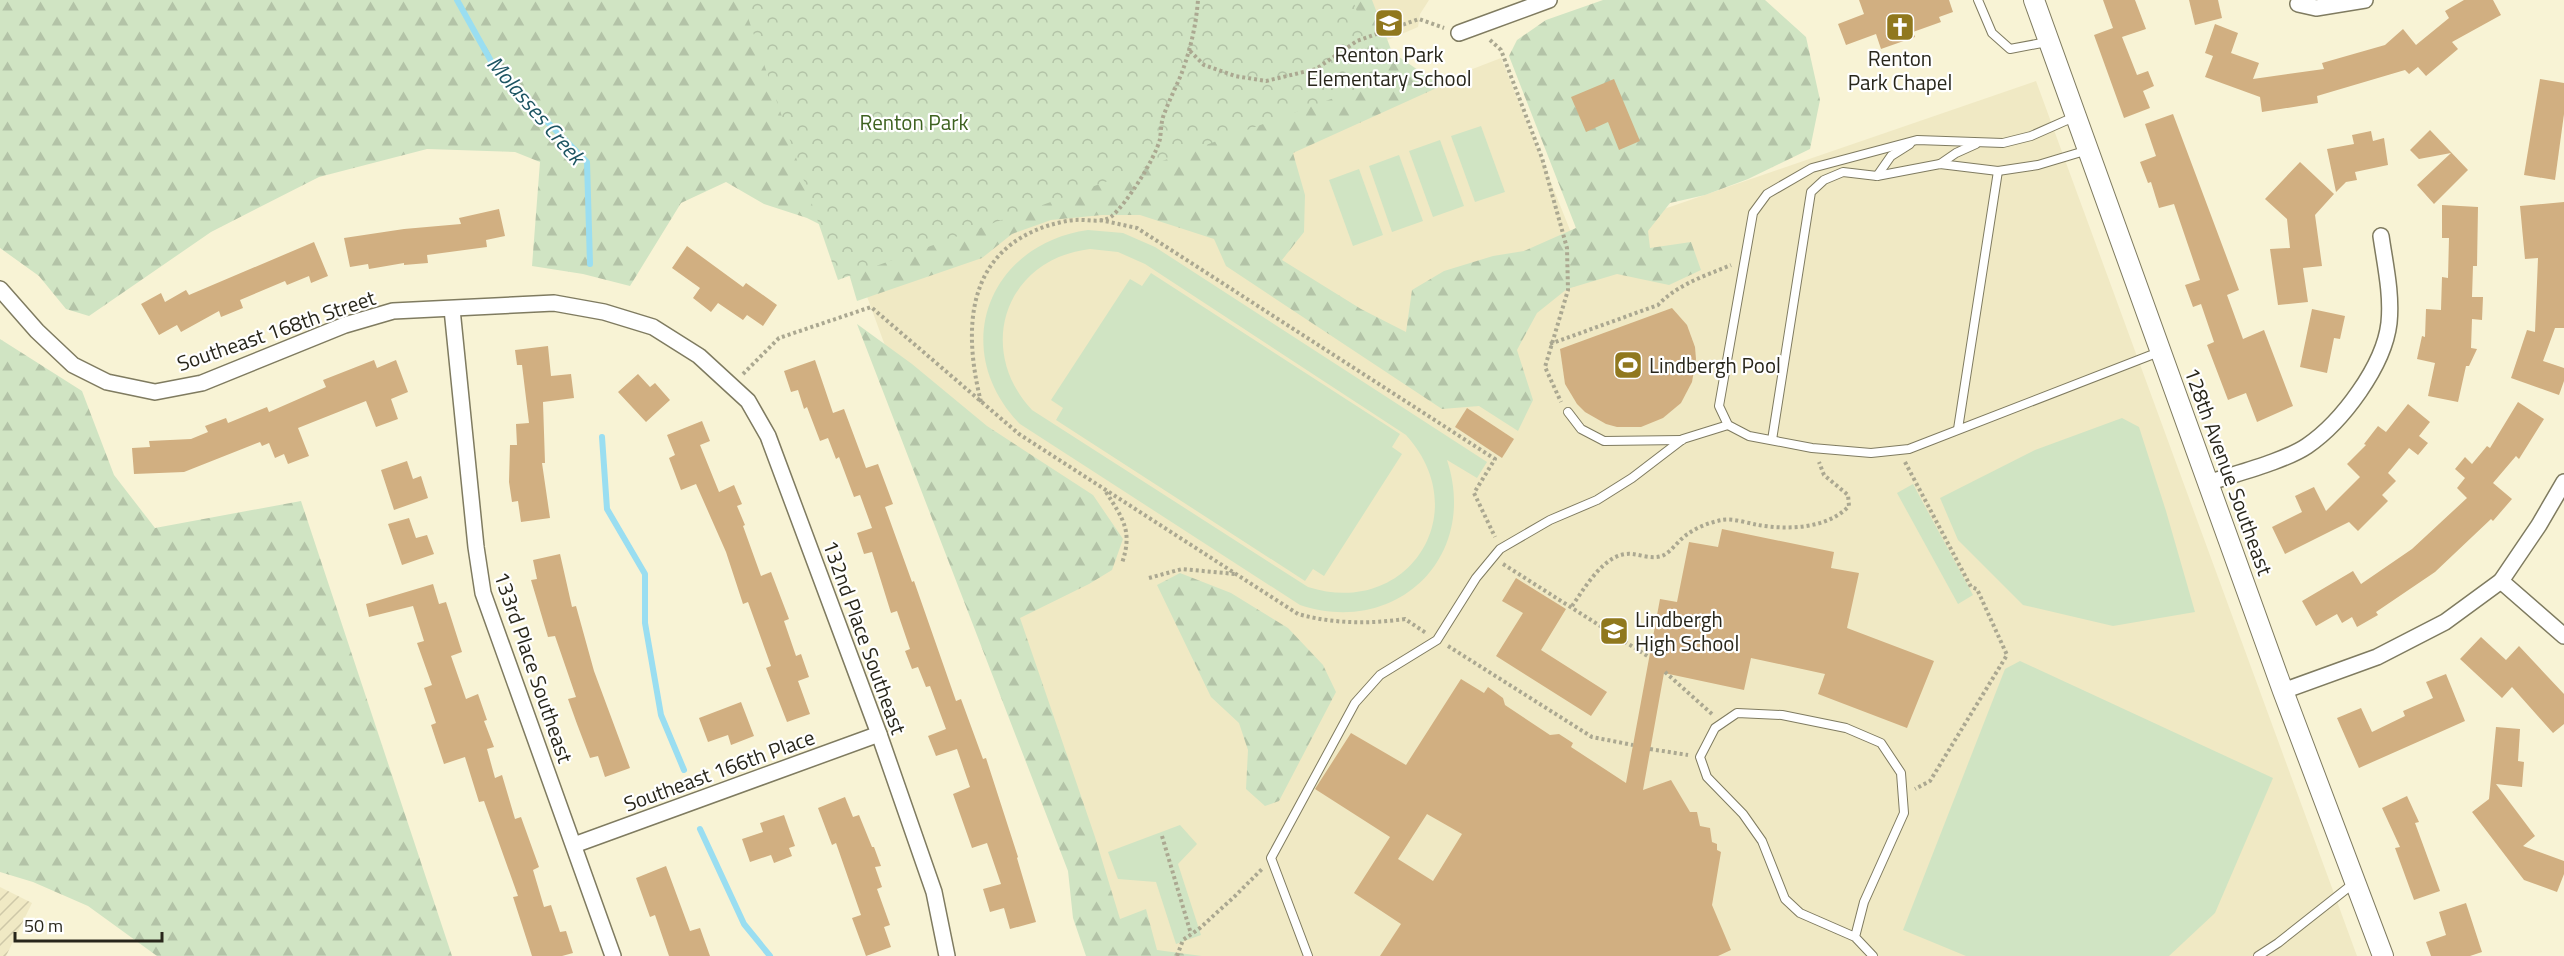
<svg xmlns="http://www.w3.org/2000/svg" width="2564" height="956" viewBox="0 0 2564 956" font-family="'Titillium Web',sans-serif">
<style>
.industrial{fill:url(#industrial-furrows)}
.built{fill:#f0e9c4}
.forest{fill:url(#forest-firs)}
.park{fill:url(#park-crowns)}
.garden{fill:#d0e4c3;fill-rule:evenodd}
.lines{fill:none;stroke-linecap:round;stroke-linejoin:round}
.stream{stroke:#9adef1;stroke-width:6}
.building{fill:#d1af81;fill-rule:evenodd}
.service-casing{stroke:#7f7b60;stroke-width:10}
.minor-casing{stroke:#7f7b60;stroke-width:18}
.tertiary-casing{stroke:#7f7b60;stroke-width:22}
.path{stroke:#aba891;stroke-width:4;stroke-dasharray:3 3;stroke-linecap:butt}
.service{stroke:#fff;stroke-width:8}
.minor{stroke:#fff;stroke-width:15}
.tertiary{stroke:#fff;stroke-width:20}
.labels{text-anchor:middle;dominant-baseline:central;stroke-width:4.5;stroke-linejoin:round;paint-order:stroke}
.poi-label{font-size:21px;fill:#28261b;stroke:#fff}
.park-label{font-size:21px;fill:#3e6220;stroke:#fff}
.street-label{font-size:21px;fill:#28261b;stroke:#fff}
.water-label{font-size:22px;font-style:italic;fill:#1c5462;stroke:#fff}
</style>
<defs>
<pattern id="industrial-furrows" width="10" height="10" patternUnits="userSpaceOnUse" patternTransform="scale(1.5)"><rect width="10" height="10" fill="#f0e9c4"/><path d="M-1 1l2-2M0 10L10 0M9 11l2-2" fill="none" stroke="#cec8a8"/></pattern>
<pattern id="forest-firs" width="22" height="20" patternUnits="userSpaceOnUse" patternTransform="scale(1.5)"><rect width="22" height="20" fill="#d0e4c3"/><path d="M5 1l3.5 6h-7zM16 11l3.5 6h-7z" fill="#b3c3a7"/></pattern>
<pattern id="park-crowns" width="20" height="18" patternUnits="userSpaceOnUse" patternTransform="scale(1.5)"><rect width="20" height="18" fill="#d0e4c3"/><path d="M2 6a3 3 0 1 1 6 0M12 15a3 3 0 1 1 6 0" fill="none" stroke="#b3c3a7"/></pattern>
</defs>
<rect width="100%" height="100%" fill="#f8f3d5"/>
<polygon class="industrial" points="0,887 32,903 6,956 0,956"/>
<g class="built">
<polygon points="1352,0 1429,0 1420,14 1418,27 1369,48"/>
<polygon points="1501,58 1574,240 2036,81 2357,956 1109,956 858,272 1408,94"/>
</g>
<g class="forest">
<polygon points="0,0 1372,0 1392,52 1441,86 1293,153 1305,195 1304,232 1282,260 1361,309 1406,332 1412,290 1444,271 1493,256 1524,251 1576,228 1509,56 1517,40 1546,20 1603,0 1765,0 1806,37 1820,100 1810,149 1748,179 1705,195 1670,203 1648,231 1650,248 1691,242 1701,270 1669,285 1617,274 1567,289 1537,313 1517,350 1533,400 1518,431 1479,406 1442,409 1226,266 1214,239 1140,215 1102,215 1051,220 1012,234 982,258 857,301 837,233 807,218 764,204 726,182 681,203 630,286 583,274 532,266 540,162 515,152 427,149 319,177 211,232 89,316 66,309 39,276 0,248"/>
<polygon points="857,324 912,364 987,426 1093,495 1123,539 1112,570 1089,584 1020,618 1095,837 1120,919 1146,909 1157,950 1202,956 1086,956 1073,918 1068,871"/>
<polygon points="0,339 82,391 114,475 155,528 301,501 452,956 157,956 88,906 33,882 0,872"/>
<polygon points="1180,573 1231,593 1288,628 1323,665 1336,692 1279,801 1265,806 1246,789 1248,750 1239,723 1211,697 1157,585"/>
</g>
<polygon class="park" points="742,0 1353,0 1380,81 838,280"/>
<g class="garden">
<polygon points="1481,126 1505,192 1475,202 1451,136"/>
<polygon points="1440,140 1464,206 1433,217 1409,151"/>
<polygon points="1399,155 1423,221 1392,232 1369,166"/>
<polygon points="1359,169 1383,235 1353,246 1329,180"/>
<path d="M1088,230L1123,233L1155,247L1487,462L1477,478L1447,460C1479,557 1397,637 1300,605L1020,424C948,350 988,244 1088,230ZM1090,249L1118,252L1145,264L1406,435C1477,513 1407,619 1308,587L1032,410C975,349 1005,259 1090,249Z"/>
<polygon points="1151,273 1400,434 1392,447 1402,454 1324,576 1313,569 1305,581 1056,420 1063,408 1051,400 1130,279 1142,286"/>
<polygon points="2122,418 2139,427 2166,511 2195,612 2113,626 2023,605 1958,540 1940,498 2035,450"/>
<polygon points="1913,484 1973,595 1958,604 1897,493"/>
<polygon points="2020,661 2273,778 2215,913 2169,956 1966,956 1903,930 2005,669"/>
<polygon points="1180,825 1197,844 1178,864 1201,935 1176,944 1156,882 1118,879 1108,852"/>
</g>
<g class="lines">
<g class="stream">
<polyline points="457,0 496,70 587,162 590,264"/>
<polyline points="602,437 607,509 645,574 645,623 661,715 684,770"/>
<polyline points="700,829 744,924 770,956"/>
</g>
</g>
<g class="building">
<polygon points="1859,0 1949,0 1953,12 1939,17 1941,22 1913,32 1915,37 1881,49 1876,34 1846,45 1838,24 1864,14"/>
<polygon points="2103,0 2135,0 2146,29 2122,37 2137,75 2148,71 2154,86 2143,91 2150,108 2124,118 2094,35 2113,28"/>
<polygon points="2189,0 2218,0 2222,18 2195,25"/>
<polygon points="2464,0 2493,0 2501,15 2452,42 2458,49 2426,76 2418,67 2409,74 2405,70 2317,96 2318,103 2262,112 2260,97 2205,77 2213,56 2205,53 2215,24 2238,33 2231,53 2259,63 2253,79 2324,69 2322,63 2385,45 2403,29 2416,45 2449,18 2445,11"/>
<polygon points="1614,79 1640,141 1619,150 1608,122 1586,132 1571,97"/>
<polygon points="2540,79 2564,83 2564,114 2555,180 2524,175"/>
<polygon points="2173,114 2239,290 2227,295 2243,339 2264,330 2293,406 2257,422 2246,393 2228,400 2207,345 2214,342 2201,304 2193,307 2185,285 2200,280 2174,204 2159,208 2151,182 2148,183 2140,162 2156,156 2145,124"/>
<polygon points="2430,130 2468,170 2434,204 2417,185 2451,153 2419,159 2410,150"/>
<polygon points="2371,131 2373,141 2384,138 2388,165 2355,172 2357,180 2346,182 2336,192 2327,149 2354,144 2352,135"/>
<polygon points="2300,162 2334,194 2315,215 2322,266 2303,268 2308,302 2278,305 2270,249 2290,248 2287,219 2265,199"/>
<polygon points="2564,202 2564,328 2555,328 2543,361 2564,368 2564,381 2559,395 2511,378 2527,330 2535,332 2538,258 2525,259 2520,206"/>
<polygon points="2442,205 2478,207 2477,266 2473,266 2472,297 2483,297 2482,320 2472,319 2471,348 2477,349 2469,366 2466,366 2458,402 2428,396 2435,363 2417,359 2422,336 2425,337 2426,309 2441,310 2442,277 2448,278 2449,238 2442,238"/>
<polygon points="499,209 505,236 486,240 487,247 427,255 428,263 404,265 404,263 369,269 368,264 350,267 344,238 404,229 461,224 459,218"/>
<polygon points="314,242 328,276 311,283 309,276 287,285 285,281 240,300 243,308 221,317 219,311 181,332 177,325 159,335 141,304 161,293 165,302 186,290 189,295"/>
<polygon points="687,246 743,287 746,283 777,305 763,326 747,315 743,320 718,303 711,312 693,298 700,288 672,268"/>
<polygon points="1672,308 1687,325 1695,347 1696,359 1692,382 1681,403 1663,418 1641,427 1617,427 1606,424 1585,412 1577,404 1565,384 1560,349"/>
<polygon points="2312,309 2345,316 2340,339 2334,338 2327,373 2300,367"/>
<polygon points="548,346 551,376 571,374 574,398 543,402 545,463 542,463 550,518 521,522 518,501 512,502 509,482 510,445 517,445 516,424 529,423 522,365 517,365 515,350"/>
<polygon points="374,360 377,368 396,360 408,392 391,399 398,419 376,427 366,401 298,428 309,456 288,464 284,454 275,458 269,443 262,446 260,442 184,472 134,474 132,448 150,447 149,441 191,439 208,432 205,426 226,418 228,423 267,407 269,412 326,387 323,380"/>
<polygon points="815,360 833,413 844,409 866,468 878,464 893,504 885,507 912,582 914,581 956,701 961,699 983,759 986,758 1018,857 1017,858 1036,922 1010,929 1004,908 990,912 983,889 1001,884 987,843 972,848 953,794 970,787 957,749 936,756 928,736 946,729 930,686 926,687 918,667 912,669 905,651 910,649 897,611 891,613 872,552 864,554 857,533 872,528 860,495 854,497 839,457 836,459 828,438 820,441 807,407 804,409 798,390 791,392 784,371"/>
<polygon points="638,374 650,387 655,383 670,400 646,422 618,392"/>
<polygon points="2518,402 2544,419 2519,459 2516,456 2493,483 2512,499 2493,521 2491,519 2435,572 2376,612 2378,615 2357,627 2352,617 2342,623 2337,614 2316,626 2302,601 2353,571 2361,584 2412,549 2467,498 2457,488 2465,478 2455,469 2465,457 2472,464 2487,446 2490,448"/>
<polygon points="2408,404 2430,422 2419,436 2428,443 2418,455 2409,448 2388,473 2396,481 2382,495 2388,501 2358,531 2349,522 2285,554 2272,527 2302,512 2295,496 2314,487 2326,511 2360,477 2347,464 2366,445 2364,444 2378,426 2386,432"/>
<polygon points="1467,408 1514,439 1502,458 1455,427"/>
<polygon points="702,421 710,441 700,445 719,492 734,485 742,504 737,506 745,525 743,526 761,576 771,572 789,619 784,621 796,656 801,654 809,677 798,681 810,714 787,722 766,668 771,666 748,602 743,604 726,552 696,484 681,490 669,458 675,455 667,435"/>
<polygon points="407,461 413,479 421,476 428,498 394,510 381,470"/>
<polygon points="409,518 416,538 427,535 434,554 402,565 388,524"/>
<path d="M1722,529L1834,552L1831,568L1859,573L1847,628L1934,661L1907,728L1818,694L1825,674L1751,658L1744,690L1664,673L1643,790L1671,780L1690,812H1697L1700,826L1710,828L1712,842L1717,844V850L1721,852L1712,905L1731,950L1718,956H1380L1401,924L1354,893L1390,837L1315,789L1351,733L1406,765L1461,679L1484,693L1488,687L1503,698L1505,705L1550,735L1559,734L1573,743L1571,747L1626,783L1660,599L1677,602L1689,542L1718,547ZM1427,814L1462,834L1433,881L1398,859Z"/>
<polygon points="560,554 572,607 576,606 594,671 630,768 605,777 598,756 590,758 577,724 568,699 576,697 555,636 548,637 531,580 537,579 533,560"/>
<polygon points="1516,578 1566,609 1541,650 1607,692 1591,716 1496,656 1523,613 1502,601"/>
<polygon points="433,584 439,604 446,602 462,652 451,656 466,699 478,694 487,720 484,721 494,747 487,749 495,778 502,775 515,819 521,817 539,867 533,870 544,907 551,905 560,932 566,931 573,953 562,956 532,956 513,897 518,896 484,801 479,802 465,757 444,764 431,725 436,723 424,688 432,685 417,643 424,641 413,606 369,617 366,604"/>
<polygon points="2481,637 2506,660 2519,646 2564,694 2564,724 2553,733 2512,687 2502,698 2460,659"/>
<polygon points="2446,674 2465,721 2359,768 2337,718 2361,708 2372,732 2405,716 2403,711 2433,698 2426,682"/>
<polygon points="741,702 754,736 731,745 728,735 708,742 699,718"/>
<polygon points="2496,727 2520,729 2518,761 2524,762 2522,787 2496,784 2535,836 2523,846 2564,861 2564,874 2557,892 2524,880 2472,812 2489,799"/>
<polygon points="2407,796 2419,822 2415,823 2440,891 2414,900 2395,848 2400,847 2382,808"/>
<polygon points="845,797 853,817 859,815 872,847 874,847 881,866 875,867 882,887 877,889 890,925 884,927 891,947 866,956 852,918 861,915 836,843 832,845 818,808"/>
<polygon points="784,815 795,846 789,848 792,856 774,863 771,855 750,862 742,839 763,832 760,823"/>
<polygon points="666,866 690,931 700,928 710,956 669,956 655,915 650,917 636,878"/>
<polygon points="2466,903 2482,952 2470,956 2431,956 2426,942 2446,935 2439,912"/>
</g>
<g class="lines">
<g class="service-casing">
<g id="service">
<polyline points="1978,0 1992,33 2010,49 2047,42"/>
<polyline points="2074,117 2031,136 2003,143 1917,140 1812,168 1767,194 1753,213 1719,406 1728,425 1749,436 1812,448 1871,453 1909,449 2159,352"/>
<polyline points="1940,164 1956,153 1976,144"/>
<polyline points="1877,176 1891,156 1910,144"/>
<polyline points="1568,412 1581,429 1604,441 1682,440"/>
<polyline points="1958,429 1998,171"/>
<polyline points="1772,440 1811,192 1824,180 1843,172 1877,176 1940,164 1998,171 2038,165 2088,150"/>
<polyline points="1855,937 1864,902 1904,813 1901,773 1881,743 1846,728 1782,715 1737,713 1715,728 1700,757 1707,777 1743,814 1762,841 1785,899 1800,913 1855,937 1873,956"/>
<polyline points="1308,956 1271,858 1355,703 1380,675 1437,640 1476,578 1500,549 1550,520 1597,500 1632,478 1683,439 1728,425"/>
<polyline points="2258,956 2278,943 2354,883"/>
</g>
</g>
<g class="minor-casing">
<g id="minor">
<polyline points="2298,4 2316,8 2365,0"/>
<polyline points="1459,33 1549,0"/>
<polyline points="0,289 37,331 73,365 107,382 155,392 202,383 345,325 393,311 554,303 604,312 653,327 699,356 748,401 768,436 879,734 934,892 947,956"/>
<polyline points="452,309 476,547 483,593 613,956"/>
<path d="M2208,483C2234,474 2285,461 2307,446C2342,422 2384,366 2389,323C2392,294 2385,264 2381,236"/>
<polyline points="2501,581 2564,636"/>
<polyline points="2283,691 2377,657 2445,622 2501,581 2539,525 2564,482"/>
<polyline points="574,845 879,734"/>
</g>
</g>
<g class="tertiary-casing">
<polyline id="tertiary" points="2034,0 2283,691 2383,956"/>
</g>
<g class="path">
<polyline points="1490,40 1501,50 1542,158 1567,248 1568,290 1545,367 1561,402"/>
<polyline points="1190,51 1204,65 1235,76 1266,81 1316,69 1357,41 1419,19 1444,28"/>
<polyline points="1100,220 1137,228 1495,459 1474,493 1495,537"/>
<path d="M1550,344L1658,305C1678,284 1705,276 1731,265"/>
<path d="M743,374L779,338L871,307L1019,434L1298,614C1334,624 1369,624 1405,619L1426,633"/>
<path d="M981,402C963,330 965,251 1050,225C1058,223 1068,220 1076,220C1088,219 1102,224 1112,216C1127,203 1155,159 1160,139C1161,132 1161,124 1163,117C1168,103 1175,89 1181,75C1190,51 1196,26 1198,0"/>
<polyline points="1905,462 1971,587 1977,589 2007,655 1930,781 1915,789"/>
<path d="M1106,492C1123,519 1133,531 1122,563"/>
<polyline points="1503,564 1649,657"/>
<polyline points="1149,578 1182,569 1235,574"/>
<path d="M1572,606C1585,588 1605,551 1632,554C1642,555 1654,560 1664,555C1673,550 1679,539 1688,534C1697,527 1711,522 1722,520C1733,518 1747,523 1758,525C1788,530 1827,529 1849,506L1848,495L1824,475L1819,462"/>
<polyline points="1448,646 1592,737 1633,745"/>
<polyline points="1665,672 1713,715"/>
<polyline points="1650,749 1688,755"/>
<polyline points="1162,836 1191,934"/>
<polyline points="1177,956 1183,940 1200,928 1235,896 1263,868"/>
</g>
<use href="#service" class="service"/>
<use href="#minor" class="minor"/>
<use href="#tertiary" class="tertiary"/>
</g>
<defs>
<g id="school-square" transform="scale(1.5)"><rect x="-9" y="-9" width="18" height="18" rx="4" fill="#90781e" stroke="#fff"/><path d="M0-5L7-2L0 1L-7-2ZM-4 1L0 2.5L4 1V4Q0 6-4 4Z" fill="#fff"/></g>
<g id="church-square" transform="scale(1.5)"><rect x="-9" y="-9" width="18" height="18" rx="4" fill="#90781e" stroke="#fff"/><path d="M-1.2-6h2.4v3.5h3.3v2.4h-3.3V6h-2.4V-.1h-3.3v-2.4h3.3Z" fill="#fff"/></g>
<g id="stadium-square" transform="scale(1.5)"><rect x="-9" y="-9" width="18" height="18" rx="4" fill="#90781e" stroke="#fff"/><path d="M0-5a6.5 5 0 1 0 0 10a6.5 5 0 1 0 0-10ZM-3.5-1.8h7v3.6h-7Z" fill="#fff"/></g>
</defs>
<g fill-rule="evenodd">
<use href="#school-square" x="1389" y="23"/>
<use href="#church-square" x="1900" y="27"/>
<use href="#stadium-square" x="1628" y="365"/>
<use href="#school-square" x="1614" y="631"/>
</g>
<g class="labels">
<g class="poi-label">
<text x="1389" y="54">Renton Park<tspan x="1389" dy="24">Elementary School</tspan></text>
<text x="1900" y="58">Renton<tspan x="1900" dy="24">Park Chapel</tspan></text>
<text x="1649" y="365" text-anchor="start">Lindbergh Pool</text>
<text x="1635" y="619" text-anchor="start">Lindbergh<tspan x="1635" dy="24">High School</tspan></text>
</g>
<g class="park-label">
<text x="914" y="122">Renton Park</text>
</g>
<g class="street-label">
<text transform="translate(276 330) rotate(-19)">Southeast 168th Street</text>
<text transform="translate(2229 471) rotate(70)">128th Avenue Southeast</text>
<text transform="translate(865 637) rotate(70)">132nd Place Southeast</text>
<text transform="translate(534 667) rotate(71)">133rd Place Southeast</text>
<text transform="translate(719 770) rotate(-20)">Southeast 166th Place</text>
</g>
<g class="water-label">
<text transform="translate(536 110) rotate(49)">Molasses Creek</text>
</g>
</g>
<path d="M15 932v9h147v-9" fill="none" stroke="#28261b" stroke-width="3"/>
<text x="24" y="932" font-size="18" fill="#28261b" stroke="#ffffff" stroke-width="4.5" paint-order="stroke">50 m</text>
</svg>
